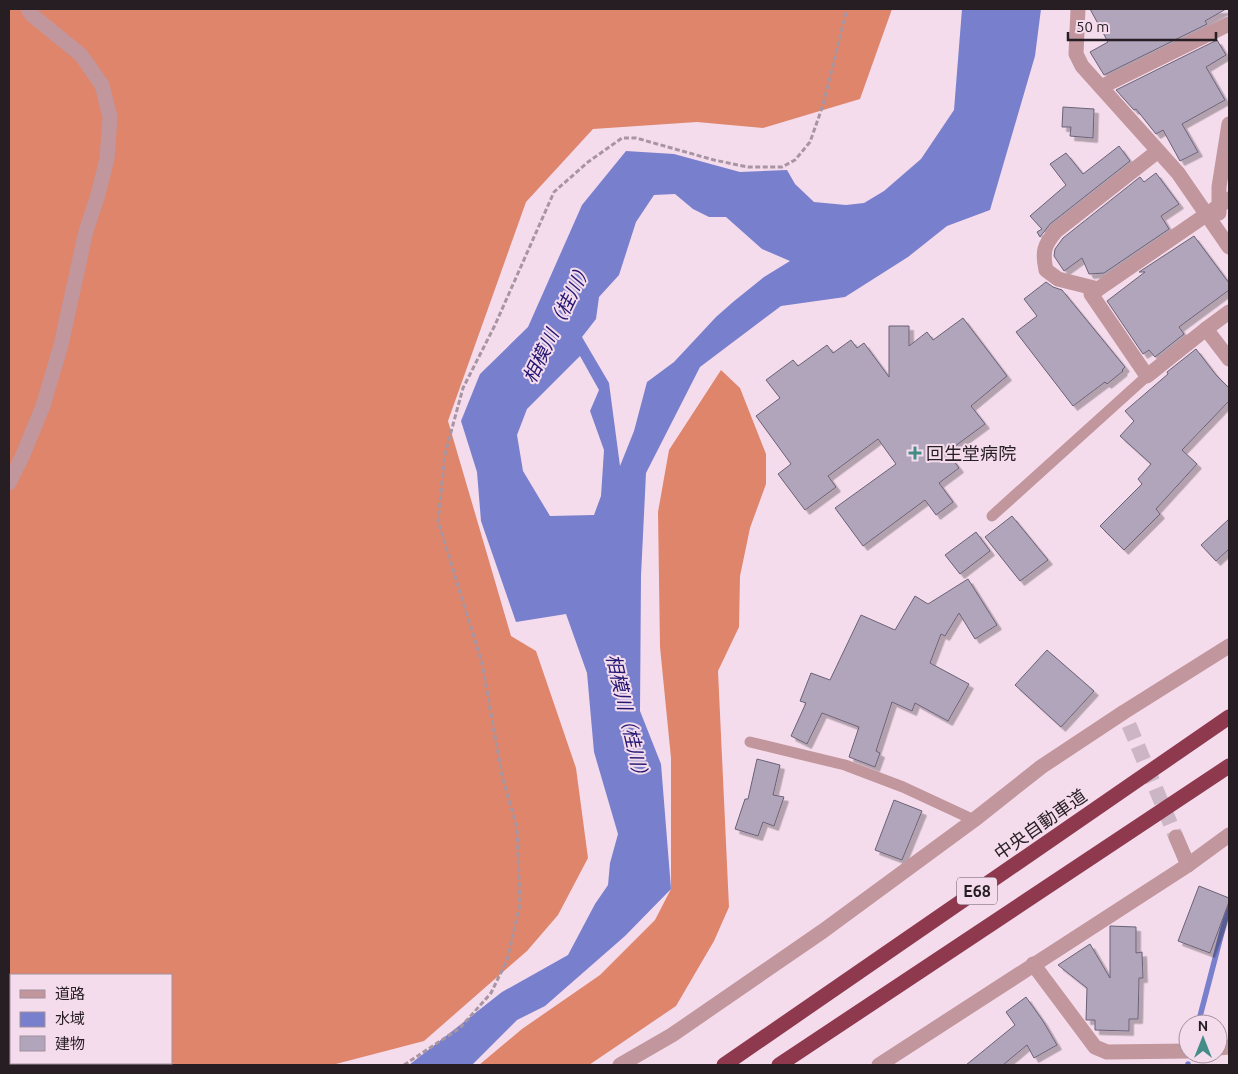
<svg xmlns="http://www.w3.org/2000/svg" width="1238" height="1074" viewBox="0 0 1238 1074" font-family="Ubuntu,'Noto Sans JP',sans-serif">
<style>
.forest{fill:#de856b;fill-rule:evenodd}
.water{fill:#787fcc;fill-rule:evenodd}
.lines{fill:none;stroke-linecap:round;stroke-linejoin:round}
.stream{stroke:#787fcc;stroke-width:5.5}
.building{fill:#b1a5bc;stroke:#6b6176;filter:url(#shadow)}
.minor-tunnel{stroke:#ccb6c5;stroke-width:15;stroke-dasharray:15 8;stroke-linecap:butt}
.path{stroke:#a895a2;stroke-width:3;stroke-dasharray:5 2.5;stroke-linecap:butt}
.service{stroke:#c1969d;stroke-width:11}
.minor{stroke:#c1969d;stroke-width:15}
.tertiary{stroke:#c1969d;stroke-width:15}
.motorway{stroke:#8e394e;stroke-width:15}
.poi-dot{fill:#458c88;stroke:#f5dced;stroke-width:2}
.labels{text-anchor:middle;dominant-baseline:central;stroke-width:4;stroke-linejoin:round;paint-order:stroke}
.shield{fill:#f5dced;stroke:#655760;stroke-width:1}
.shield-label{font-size:16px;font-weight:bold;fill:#271e24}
.poi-label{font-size:18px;fill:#271e24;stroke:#f5dced;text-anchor:start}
.street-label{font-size:18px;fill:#271e24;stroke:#f5dced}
.water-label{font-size:19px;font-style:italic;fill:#241873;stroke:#f5dced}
</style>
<defs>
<filter id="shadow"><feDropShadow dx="4.5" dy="4.5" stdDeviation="0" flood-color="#0004"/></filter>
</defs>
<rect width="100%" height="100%" fill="#f5dced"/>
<g class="forest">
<path d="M9,9H892L860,99L763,128L697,122L593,129L526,202L448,421L511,636L536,651L576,768L588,858L558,915L527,951L424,1041L332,1065H9ZM11,975H171V1063H11Z"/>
<polygon points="721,370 740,388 766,454 766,484 750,528 740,576 739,627 718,671 729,907 714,941 676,1006 589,1065 479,1065 522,1029 600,975 655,920 671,889 671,758 660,647 658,512 669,450"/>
</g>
<path class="water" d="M962,9H1041L1035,56L990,210L947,226L908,257L845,297L781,306L700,367L646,473L641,576L640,711L661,764L671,889L625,936L545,1006L517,1020L472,1065H409L502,992L568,955L595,904L608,885L610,863L618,834L594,752L587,673L566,614L516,622L481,521L477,472L461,421L480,374L528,327L582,205L626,151L674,154L740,172L787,170L795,184L814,202L846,205L864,203L884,191L921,159L954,110ZM675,194L693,209L709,217H726L762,249L790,261L764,277L733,302L716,317L674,362L647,382L634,431L620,466L609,383L582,337L596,319L599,297L619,275L636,222L654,195ZM580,356L599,390L590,411L604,450L601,496L594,515L550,516L523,471L517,435L527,409Z"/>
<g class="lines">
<g class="stream">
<polyline points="1198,1024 1229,905"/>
<polyline points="1188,1065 1188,1064"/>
</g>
</g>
<g class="building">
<polygon points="1090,9 1226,9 1205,21 1207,24 1104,75 1090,52 1108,42"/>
<polygon points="1217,40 1226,55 1206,67 1225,100 1182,124 1198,152 1180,161 1163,130 1156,134 1136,109 1134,110 1116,90"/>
<polygon points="1063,107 1094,109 1093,138 1070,136 1071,127 1062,127"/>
<polygon points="1119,146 1130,161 1050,224 1040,237 1037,232 1042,229 1030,216 1066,185 1050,164 1066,153 1083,174"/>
<polygon points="1156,173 1179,204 1161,216 1169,229 1104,273 1089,274 1082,258 1064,271 1054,256 1055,249 1063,238 1140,177 1144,182"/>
<polygon points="1194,236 1229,283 1229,290 1179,327 1184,334 1155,357 1149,350 1143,354 1107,301 1145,272 1139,272"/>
<polygon points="1046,282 1053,287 1062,290 1125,367 1122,370 1123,371 1107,384 1105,382 1073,406 1016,332 1037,316 1024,299"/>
<polygon points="963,318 1007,376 971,406 985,424 947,452 959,468 939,483 953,502 936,515 925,500 863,546 835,508 896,464 878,439 828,476 836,487 805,510 778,474 791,464 756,416 780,398 766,380 793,360 798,366 827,345 833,353 851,340 857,348 864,343 889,377 889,326 909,326 909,346 927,332 933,340"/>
<polygon points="1196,349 1216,375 1229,388 1229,401 1182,450 1197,464 1156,509 1160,514 1124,550 1100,526 1142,484 1138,479 1151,464 1120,436 1134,421 1125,411 1168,374 1167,372"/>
<polygon points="1012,516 1048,560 1020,581 985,537"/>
<polygon points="1229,519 1229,549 1216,561 1201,545"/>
<polygon points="976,532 990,551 960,574 945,555"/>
<polygon points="968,579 997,625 975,639 959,613 945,636 941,634 930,663 969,684 948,721 915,703 912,711 892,702 876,751 880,753 875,767 849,757 859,727 822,713 807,744 791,736 806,703 800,701 811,673 830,680 861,615 895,630 915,596 928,604"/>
<polygon points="1047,650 1094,691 1061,727 1015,685"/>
<polygon points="757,759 780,765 773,795 784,797 774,826 763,822 758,836 735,829 745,799 748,799"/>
<polygon points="894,800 922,811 902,860 875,850"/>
<polygon points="1199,886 1229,898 1229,902 1210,953 1178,941"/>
<polygon points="1110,926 1136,927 1136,953 1142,952 1143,978 1139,978 1138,1019 1129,1019 1129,1031 1095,1030 1095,1020 1086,1020 1087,988 1058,965 1090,944 1110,978"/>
<polygon points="1026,997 1043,1021 1057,1045 1034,1058 1027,1045 1003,1065 966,1065 1015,1025 1006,1012"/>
</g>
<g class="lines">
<polyline class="minor-tunnel" points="1129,725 1176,837"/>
<polyline class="path" points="404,1065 460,1028 491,993 507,960 520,905 517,828 502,775 482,663 438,521 445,454 463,388 495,325 554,192 588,162 622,138 636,138 714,160 748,167 782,167 795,160 810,142 823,105 847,9"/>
<g class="service">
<polyline points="992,516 1147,376"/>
<polyline points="750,742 845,765 903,787 974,820"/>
</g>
<g class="minor">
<polyline points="1078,9 1076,54 1082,66 1178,173 1229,247"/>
<polyline points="1101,87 1229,24"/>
<polyline points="1219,213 1219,187 1229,124"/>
<path d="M1098,289L1058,279L1046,270C1042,252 1044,245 1056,231L1158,151"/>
<polyline points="1229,312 1206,329 1229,359"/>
<polyline points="1206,329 1147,376 1091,294 1229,199"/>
<polyline points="1176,837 1188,865"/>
<polyline points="1033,964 1095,1047 1107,1052 1188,1051"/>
<polyline points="1218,1048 1229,1047"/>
<polyline points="620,1065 672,1035 823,931 974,820 1041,767 1124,712 1229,646"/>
<polyline points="879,1065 1188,865 1229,835"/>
</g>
<g class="tertiary">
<polyline points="9,483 22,457 43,406 61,345 86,231 97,198 107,159 110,117 102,85 81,55 32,15 28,9"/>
<polyline points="9,1022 11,1028"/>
<polyline points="28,1063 29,1065"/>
</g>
<g class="motorway">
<polyline points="724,1065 1229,717"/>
<polyline points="779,1065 1229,766"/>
</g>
</g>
<path class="poi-dot" d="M912.5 445.5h5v5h5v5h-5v5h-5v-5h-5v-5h5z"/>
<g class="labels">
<rect class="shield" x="957" y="877.5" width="40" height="27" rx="4"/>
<g class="shield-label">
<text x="977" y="891">E68</text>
</g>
<g class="poi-label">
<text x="926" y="453">回生堂病院</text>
</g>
<g class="street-label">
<text transform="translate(1040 824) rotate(-35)">中央自動車道</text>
</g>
<g class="water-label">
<text transform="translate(557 322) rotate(-64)">相模川（桂川）</text>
<text transform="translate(628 719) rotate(77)">相模川（桂川）</text>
</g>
</g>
<rect width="1238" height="1074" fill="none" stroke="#271e24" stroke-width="20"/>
<rect x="10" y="974" width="162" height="90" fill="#f5dced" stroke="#a3909d"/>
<rect x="20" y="990" width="25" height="8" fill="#c1969d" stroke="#a3909d"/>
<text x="55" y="999" font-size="15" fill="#271e24">道路</text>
<rect x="20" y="1012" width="25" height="15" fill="#787fcc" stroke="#a3909d"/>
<text x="55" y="1024" font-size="15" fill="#271e24">水域</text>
<rect x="20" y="1036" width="25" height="15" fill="#b1a5bc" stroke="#a3909d"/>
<text x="55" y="1049" font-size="15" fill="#271e24">建物</text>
<g transform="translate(1203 1039)"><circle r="24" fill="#f5dced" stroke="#a3909d"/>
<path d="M0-4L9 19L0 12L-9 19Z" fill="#458c88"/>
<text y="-8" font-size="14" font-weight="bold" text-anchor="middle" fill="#271e24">N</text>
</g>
<path d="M1068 32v8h148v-8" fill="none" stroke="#271e24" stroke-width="2.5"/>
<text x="1076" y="32" font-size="15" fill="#271e24" stroke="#f5dced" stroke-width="4" paint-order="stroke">50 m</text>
</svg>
